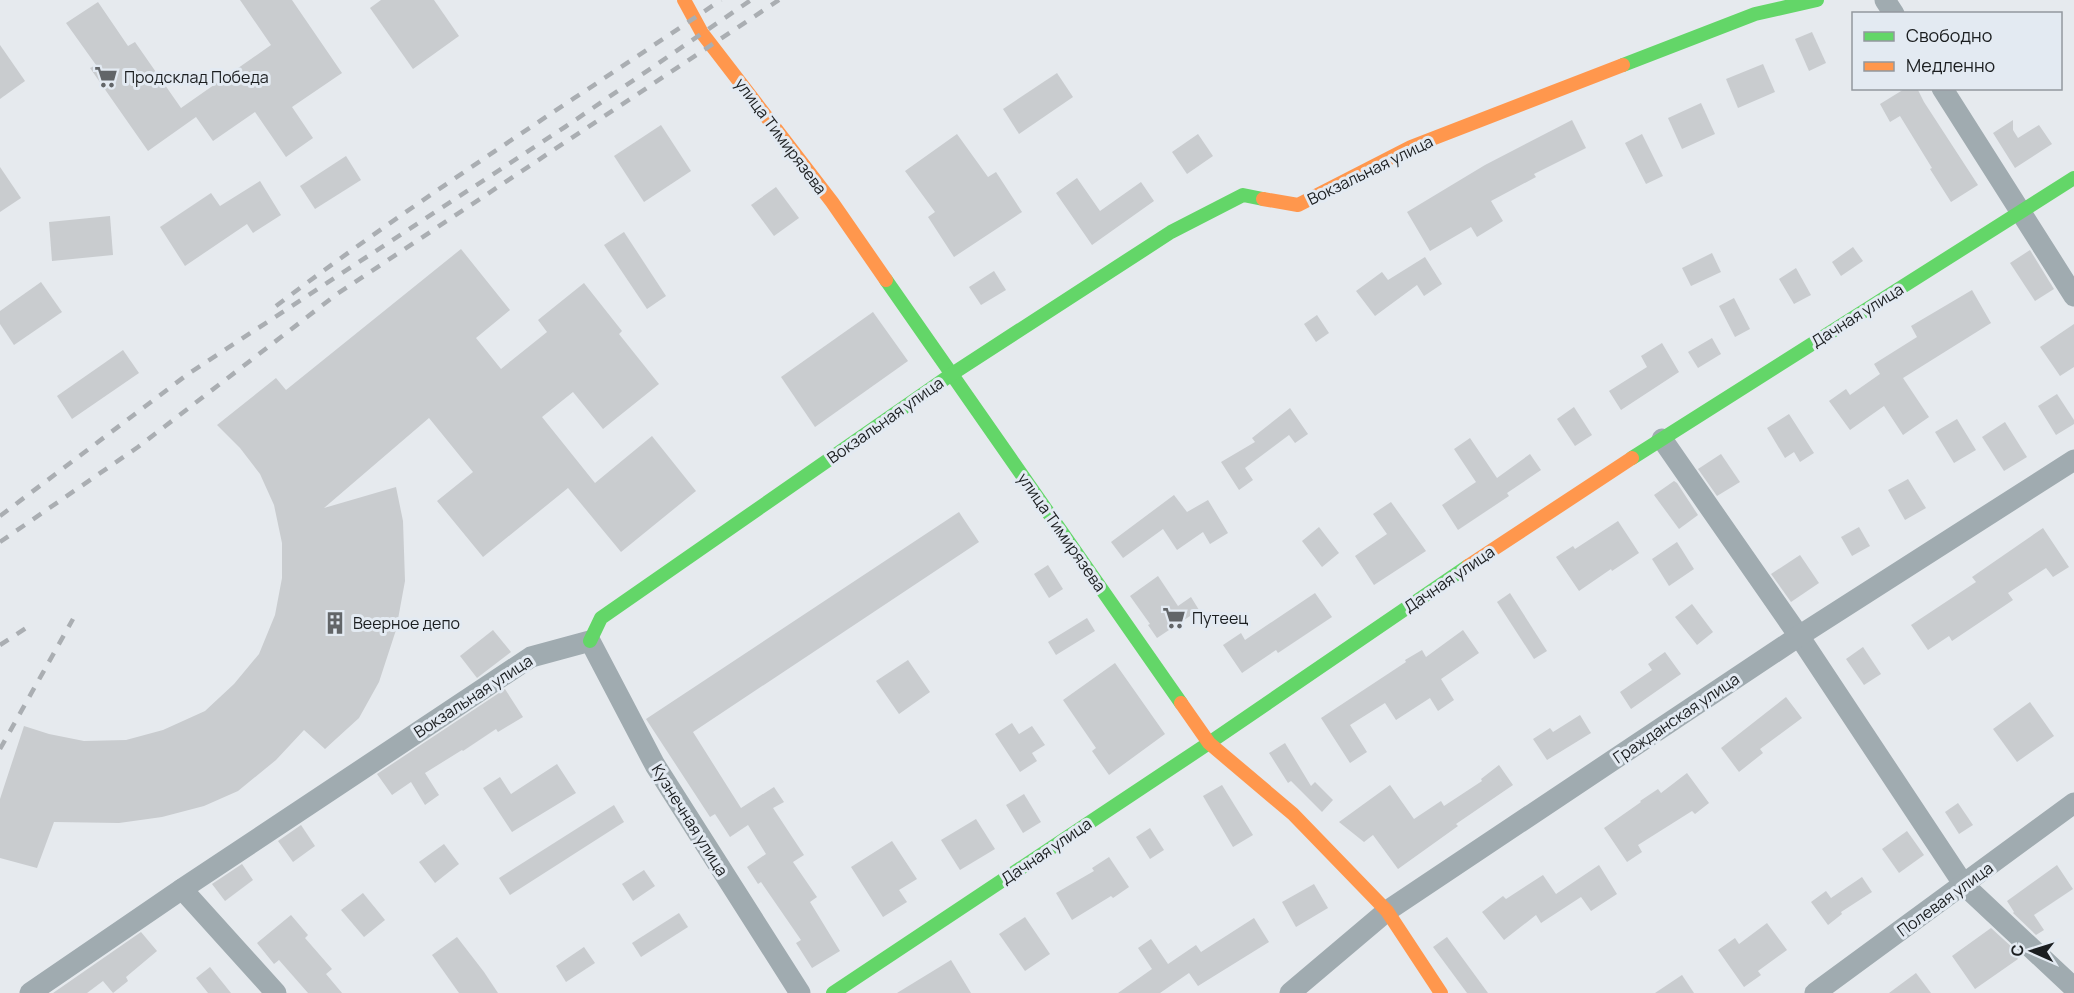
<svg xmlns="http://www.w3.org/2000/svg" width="2074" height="993" viewBox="0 0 2074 993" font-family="Manrope,sans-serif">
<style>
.building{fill:#c9cccf}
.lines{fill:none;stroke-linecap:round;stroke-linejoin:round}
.street{stroke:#a0abb0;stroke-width:21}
.fast{stroke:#63d668;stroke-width:14}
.slow{stroke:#ff974d;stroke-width:14}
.rail{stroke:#aaaeb2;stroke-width:4.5;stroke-dasharray:10 10;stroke-linecap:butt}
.labels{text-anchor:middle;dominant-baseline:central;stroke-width:6;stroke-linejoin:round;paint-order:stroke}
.poi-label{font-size:16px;fill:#1b1e20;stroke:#e3eaf2;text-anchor:start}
.street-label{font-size:16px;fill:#1b1e20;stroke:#e3eaf2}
</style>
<rect width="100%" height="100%" fill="#e6eaee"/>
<g class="building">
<polygon points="240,0 292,0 342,73 292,107 313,138 286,157 255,112 213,141 196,117 148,151 90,68 96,65 66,23 98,2 128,46 135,42 181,108 271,45"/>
<polygon points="381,0 434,0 459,36 413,69 370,8"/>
<polygon points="1812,32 1826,63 1809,71 1795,39"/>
<polygon points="0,45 25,81 0,99"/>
<polygon points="1763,64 1775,92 1738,108 1726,79"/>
<polygon points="1057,73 1073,97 1019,134 1003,109"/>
<polygon points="1906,88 1917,88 1924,102 1978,185 1951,202 1930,169 1932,168 1900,116 1890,122 1880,104"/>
<polygon points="1701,103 1715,134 1682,149 1668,118"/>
<polygon points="1572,120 1586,148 1534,174 1536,177 1491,201 1503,221 1477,237 1471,227 1430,251 1407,212 1485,165"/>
<polygon points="2013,120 2013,130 2018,138 2039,125 2052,144 2015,168 1993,133"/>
<polygon points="661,125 691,171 644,202 614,156"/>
<polygon points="957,134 988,177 996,172 1022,212 954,257 928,217 935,212 905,171"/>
<polygon points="1198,134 1213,156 1187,174 1172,152"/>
<polygon points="1642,134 1663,176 1646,184 1625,143"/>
<polygon points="346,156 361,180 315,209 300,186"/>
<polygon points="0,167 21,198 0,212"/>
<polygon points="1077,178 1100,211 1141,182 1154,201 1092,245 1056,193"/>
<polygon points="260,181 281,215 253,233 247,224 185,266 160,227 211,193 220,206"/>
<polygon points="776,187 799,218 774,236 751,205"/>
<polygon points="110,216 113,255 52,261 49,222"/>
<polygon points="624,232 666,296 647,309 604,245"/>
<polygon points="1853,247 1863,261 1841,276 1832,262"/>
<polygon points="461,249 510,310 476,338 501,369 547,332 538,320 584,283 622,331 619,334 659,384 603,429 573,392 542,417 595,483 652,436 696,491 621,552 568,488 483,557 437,501 473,472 429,418 324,508 396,487 403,521 405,581 396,630 379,682 359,718 325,749 304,730 276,760 238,791 204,806 162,817 119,823 54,822 37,868 0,858 0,799 24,726 49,734 84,741 126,740 163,730 205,711 234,684 259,654 275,615 282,578 282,543 274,505 260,474 240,448 217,425 276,378 286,390"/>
<polygon points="2030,250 2054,289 2035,301 2010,263"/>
<polygon points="1712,253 1721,272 1691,286 1682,268"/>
<polygon points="1425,257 1442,284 1424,296 1417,285 1375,316 1356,291 1382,272 1388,280"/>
<polygon points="1796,268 1811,295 1794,304 1779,279"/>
<polygon points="994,271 1006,290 981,305 969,287"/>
<polygon points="41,282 62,312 14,345 0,324 0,311"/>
<polygon points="1972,290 1991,323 1903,378 1929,417 1903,435 1884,406 1850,430 1829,401 1846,389 1850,395 1880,374 1874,364 1917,337 1911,326"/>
<polygon points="1734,298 1750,329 1735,337 1719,306"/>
<polygon points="873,312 908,361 815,427 781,377"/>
<polygon points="1317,315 1329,333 1316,342 1304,324"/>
<polygon points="2074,324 2074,367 2060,376 2040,347"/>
<polygon points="1712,338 1721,354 1698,368 1688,352"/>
<polygon points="1662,343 1679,372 1621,410 1609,391 1647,367 1641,356"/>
<polygon points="123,350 139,373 72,419 57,396"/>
<polygon points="2057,394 2074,420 2074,424 2056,435 2038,406"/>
<polygon points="1574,407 1592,435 1575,446 1557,419"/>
<polygon points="1290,408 1308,434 1295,443 1289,435 1245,468 1253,480 1239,490 1221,462 1255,442 1252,438"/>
<polygon points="1789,414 1814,453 1800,462 1794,452 1785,458 1767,428"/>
<polygon points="1957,419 1976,450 1954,463 1935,432"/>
<polygon points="2005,422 2027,457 2004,471 1982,437"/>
<polygon points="1470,438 1497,478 1530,454 1541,470 1507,493 1509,496 1458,530 1442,505 1476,482 1454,449"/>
<polygon points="1721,454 1740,482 1717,496 1698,469"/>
<polygon points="1908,479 1926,508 1905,520 1888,490"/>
<polygon points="1674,481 1677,483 1698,515 1679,529 1654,495"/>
<polygon points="1174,495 1187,512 1208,500 1228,533 1210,544 1203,532 1177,550 1163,529 1123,558 1111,542"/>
<polygon points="1391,502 1426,551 1374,585 1355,556 1387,534 1373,514"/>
<polygon points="959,512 979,542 693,732 741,808 774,787 784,802 773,808 804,855 793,862 817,897 810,902 840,951 812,968 796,943 801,940 761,882 758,884 747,867 766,854 748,825 730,837 715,814 710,817 646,719"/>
<polygon points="1618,521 1639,553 1612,571 1611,569 1579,591 1556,557 1573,546 1575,549"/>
<polygon points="1319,527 1339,553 1322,567 1302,541"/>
<polygon points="1859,527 1870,546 1852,556 1841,537"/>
<polygon points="2043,528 2069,567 2053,577 2046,568 2008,593 2013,600 1952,641 1949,636 1928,650 1911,625 1976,582 1972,577"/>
<polygon points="1677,542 1694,569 1669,586 1652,559"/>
<polygon points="1800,555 1819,583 1791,602 1771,574"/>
<polygon points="1048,565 1063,589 1049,598 1034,574"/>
<polygon points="1158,576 1178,606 1191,597 1199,610 1157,638 1148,625 1150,624 1130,596"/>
<polygon points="1315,593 1332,617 1278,653 1276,650 1242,673 1223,645 1241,633 1245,640"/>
<polygon points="1510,593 1547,651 1534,659 1497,602"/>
<polygon points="1692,604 1713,632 1697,645 1675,617"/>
<polygon points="1087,618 1095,631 1056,655 1048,642"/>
<polygon points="493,630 511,652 477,678 460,656"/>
<polygon points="1463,630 1479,653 1441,679 1454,700 1438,711 1430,698 1396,720 1385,703 1350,725 1367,752 1350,763 1321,718 1406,662 1405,660 1422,650 1426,657"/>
<polygon points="1863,647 1881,674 1864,685 1846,659"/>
<polygon points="1665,652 1681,674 1631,709 1620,692 1652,670 1648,664"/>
<polygon points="908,660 930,692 899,714 876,681"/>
<polygon points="1115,663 1165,734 1109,775 1092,751 1096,748 1063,700"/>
<polygon points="505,689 523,717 498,732 496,729 463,751 462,750 425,773 439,795 425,805 411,782 392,795 377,774"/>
<polygon points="1786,697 1802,718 1760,749 1763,753 1739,772 1721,748"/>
<polygon points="2030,702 2054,736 2017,762 1993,729"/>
<polygon points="1580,715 1591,733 1547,760 1533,739 1550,728 1553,732"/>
<polygon points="1012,723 1019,734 1032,726 1045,745 1032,753 1037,761 1020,772 995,734"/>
<polygon points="1285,743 1311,786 1315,782 1333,800 1322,812 1291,781 1288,783 1269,753"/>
<polygon points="557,764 576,793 512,832 483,788 500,777 511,794"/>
<polygon points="1499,765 1513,785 1456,824 1458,826 1398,869 1373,835 1364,842 1339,822 1390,785 1414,819 1441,801 1444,806 1482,781 1481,779"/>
<polygon points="1687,773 1709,803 1695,814 1692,811 1638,845 1642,852 1627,862 1604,828 1641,802 1640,801 1658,789 1661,793"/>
<polygon points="1222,785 1253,835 1233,847 1203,796"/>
<polygon points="1024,794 1041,822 1023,833 1006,805"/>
<polygon points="1958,803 1973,825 1959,834 1945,812"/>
<polygon points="614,805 624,822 510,895 499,878"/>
<polygon points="976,819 995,849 960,870 941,840"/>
<polygon points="301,825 315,846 293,862 278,841"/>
<polygon points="1150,828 1164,850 1150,859 1136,837"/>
<polygon points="1907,831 1924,855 1899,873 1882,849"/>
<polygon points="892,841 917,879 899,890 907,902 883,917 851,867"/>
<polygon points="444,844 459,864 435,883 419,862"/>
<polygon points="1109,857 1129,887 1113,898 1111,896 1072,920 1056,893 1094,871 1092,868"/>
<polygon points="242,864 253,880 225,901 212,884"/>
<polygon points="1599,865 1617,894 1591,911 1581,897 1541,923 1536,915 1504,940 1482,912 1503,896 1506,899 1543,875 1556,894"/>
<polygon points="2057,865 2073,889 2034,915 2044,930 2036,935 2013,913 2014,912 2007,901"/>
<polygon points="644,870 655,886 633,901 622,884"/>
<polygon points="1862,877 1872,892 1841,912 1842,914 1828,925 1811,902 1826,891 1831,898"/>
<polygon points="1314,884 1328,908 1296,927 1282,902"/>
<polygon points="363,893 385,920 364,937 341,910"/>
<polygon points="679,913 688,927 641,957 632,943"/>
<polygon points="291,915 308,935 305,938 332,969 326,974 342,993 308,993 279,960 274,964 257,943"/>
<polygon points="1025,917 1050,954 1025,971 999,934"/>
<polygon points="1254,918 1269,942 1198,986 1189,973 1160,993 1118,993 1152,969 1138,948 1151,939 1168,964 1196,945 1201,952"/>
<polygon points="1767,923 1787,950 1758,971 1761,975 1744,987 1718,950 1735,938 1739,944"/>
<polygon points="1991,928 2014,949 2012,951 2018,959 1975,989 1952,956"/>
<polygon points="141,932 157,951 126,977 128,981 113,993 103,981 87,993 53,993"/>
<polygon points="457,937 484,972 498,993 459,993 432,955"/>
<polygon points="1447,937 1488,993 1467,993 1433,947"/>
<polygon points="584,947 595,963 566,982 556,966"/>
<polygon points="951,960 971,993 897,993"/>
<polygon points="210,967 231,993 208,993 196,978"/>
<polygon points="1916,973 1931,993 1889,993"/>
<polygon points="1682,975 1694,993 1655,993"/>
</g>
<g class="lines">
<g class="street">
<polyline points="1885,0 1894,14"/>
<polyline points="1942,88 2074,296"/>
<polyline points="1662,439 1799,636 1964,885 2074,988"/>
<polyline points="182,889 276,993"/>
<polyline points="30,993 182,889 531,657 590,641 655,765 800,993"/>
<polyline points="1290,993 1387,911 1799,636 2074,460"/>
<polyline points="1815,993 2074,803"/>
</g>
<g class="fast">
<polyline points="1623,65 1755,14 1817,0"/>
<polyline points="886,280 1181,703"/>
<polyline points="1632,458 2074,178"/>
<polyline points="590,641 601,618 952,374 1171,232 1243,195 1263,199"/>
<polyline points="833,993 1209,743 1468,566"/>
</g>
<g class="slow">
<polyline points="684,0 702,33 832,202 886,280"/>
<polyline points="1263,199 1298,205 1411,147 1623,65"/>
<polyline points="1468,566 1632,458"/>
<polyline points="1181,703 1209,743 1293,814 1387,911 1441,993"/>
</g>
<g class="rail">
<path d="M276,306C420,197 572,101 721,0"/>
<polyline points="0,516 188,374 565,127 751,0"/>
<polyline points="0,542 138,447 337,294 779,0"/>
<polyline points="0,645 26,628"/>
<polyline points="0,749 73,619"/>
</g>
</g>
<defs>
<g id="supermarket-bare" transform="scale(1.8)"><path d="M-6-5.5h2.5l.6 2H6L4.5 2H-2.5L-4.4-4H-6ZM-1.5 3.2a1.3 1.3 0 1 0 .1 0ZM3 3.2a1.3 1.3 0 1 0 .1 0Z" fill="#626568" stroke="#e3eaf2" stroke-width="2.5" paint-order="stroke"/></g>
<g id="building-bare" transform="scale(1.8)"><path d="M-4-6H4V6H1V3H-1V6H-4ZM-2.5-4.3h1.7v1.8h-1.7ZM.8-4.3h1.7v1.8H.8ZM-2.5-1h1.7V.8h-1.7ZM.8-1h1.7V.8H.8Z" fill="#626568" stroke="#e3eaf2" stroke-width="2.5" paint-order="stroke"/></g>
</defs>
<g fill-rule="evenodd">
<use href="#supermarket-bare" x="106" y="77"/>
<use href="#supermarket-bare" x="1174" y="618"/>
<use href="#building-bare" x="335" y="623"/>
</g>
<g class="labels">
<g class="poi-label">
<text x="124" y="77">Продсклад Победа</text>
<text x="1192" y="618">Путеец</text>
<text x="353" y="623">Веерное депо</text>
</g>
<g class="street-label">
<text transform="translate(781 136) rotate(53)">улица Тимирязева</text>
<text transform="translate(1370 170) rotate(-26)">Вокзальная улица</text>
<text transform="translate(1857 315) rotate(-32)">Дачная улица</text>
<text transform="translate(885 420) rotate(-35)">Вокзальная улица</text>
<text transform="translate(1062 532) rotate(55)">улица Тимирязева</text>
<text transform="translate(1449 579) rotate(-34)">Дачная улица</text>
<text transform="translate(473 696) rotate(-33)">Вокзальная улица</text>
<text transform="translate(1676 718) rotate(-34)">Гражданская улица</text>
<text transform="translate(690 820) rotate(58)">Кузнечная улица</text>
<text transform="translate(1046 851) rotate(-34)">Дачная улица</text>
<text transform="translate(1945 899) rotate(-36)">Полевая улица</text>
</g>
</g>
<rect x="1852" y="12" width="210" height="78" fill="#e3eaf2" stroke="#93989e" stroke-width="1.5"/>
<rect x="1864" y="32" width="30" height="9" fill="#63d668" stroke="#93989e" stroke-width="1.5"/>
<text x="1906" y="42" font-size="18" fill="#1b1e20">Свободно</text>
<rect x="1864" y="62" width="30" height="9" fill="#ff974d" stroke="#93989e" stroke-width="1.5"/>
<text x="1906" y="72" font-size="18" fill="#1b1e20">Медленно</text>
<g transform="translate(2032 951) rotate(273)" stroke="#e3eaf2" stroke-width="4.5" paint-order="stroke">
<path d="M0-4.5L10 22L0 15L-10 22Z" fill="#1b1e20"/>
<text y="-9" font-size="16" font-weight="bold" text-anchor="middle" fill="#1b1e20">С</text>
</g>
</svg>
